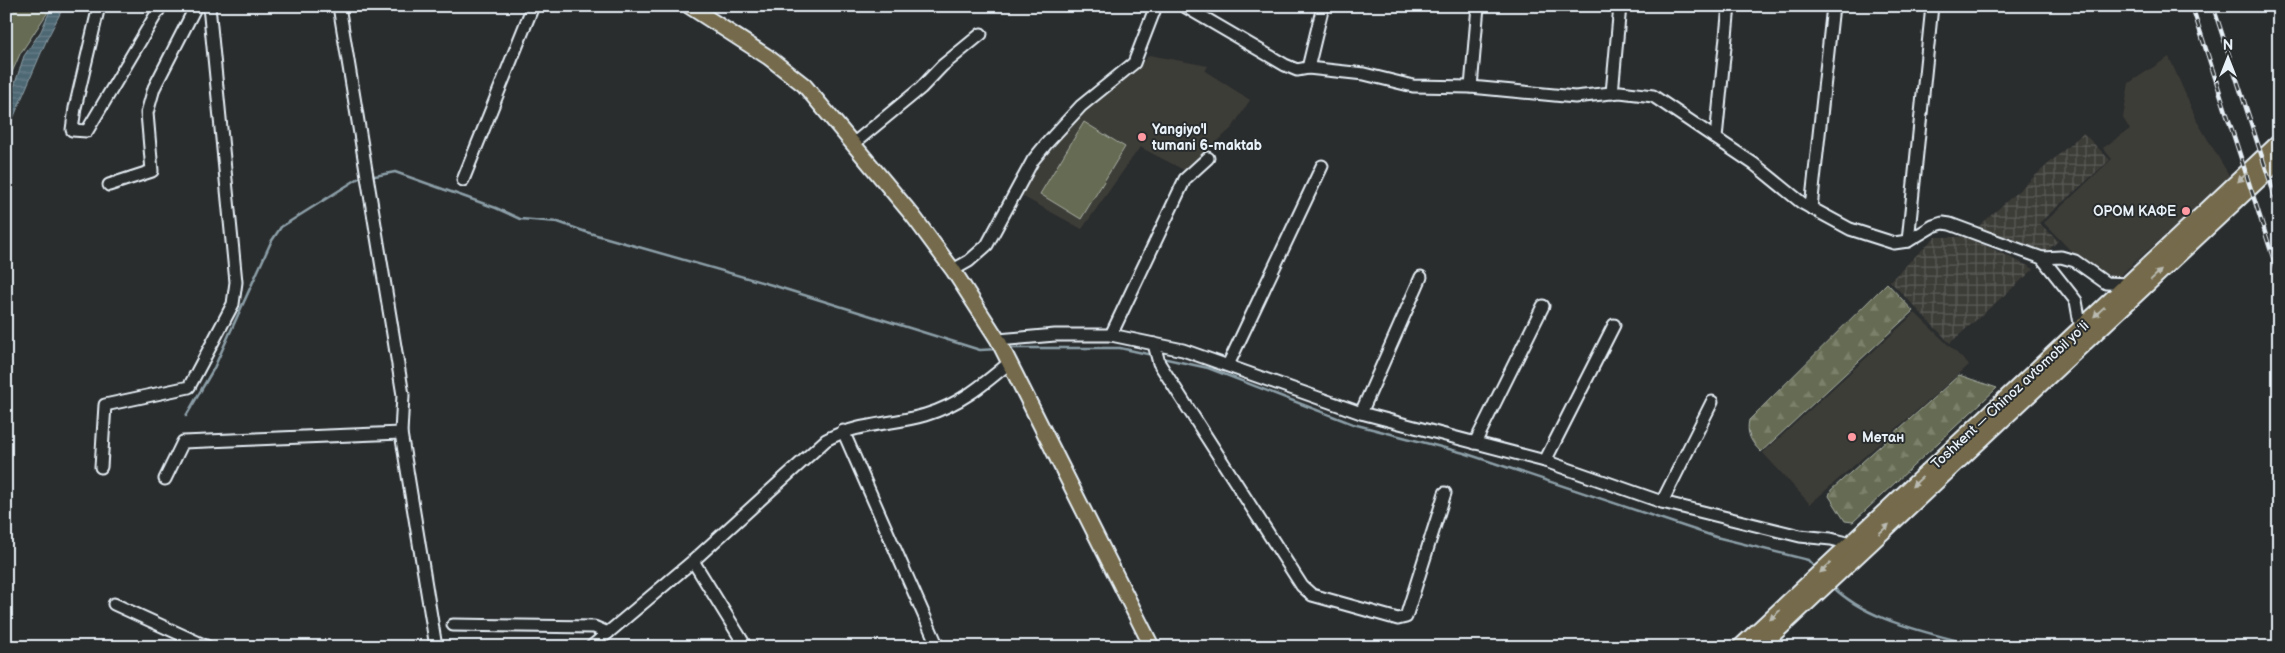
<svg xmlns="http://www.w3.org/2000/svg" width="2285" height="653" viewBox="0 0 2285 653" font-family="'Balsamiq Sans',sans-serif">
<style>
.built{fill:#3d3d38}
.industrial{fill:url(#industrial-grid)}
.green{fill:#666c52;stroke:#a7aea5}
.forest{fill:url(#forest-firs);stroke:#a7aea5}
.water{fill:url(#water-rules);stroke:#8c9fa8}
.lines{fill:none;stroke-linecap:round;stroke-linejoin:round}
.stream{stroke:#8c9fa8;stroke-width:2.5}
.minor-casing{stroke:#e8f1f8;stroke-width:15}
.major-casing{stroke:#e8f1f8;stroke-width:18}
.highway-casing{stroke:#e8f1f8;stroke-width:20}
.minor{stroke:#2a2d2e;stroke-width:11}
.major{stroke:#756b4b;stroke-width:14}
.highway{stroke:#756b4b;stroke-width:16}
.rail-casing{stroke:#e8f1f8;stroke-width:4.5}
.rail{stroke:#2a2d2e;stroke-width:2.5;stroke-dasharray:8;stroke-linecap:butt}
.oneway{fill:#babbb3}
.poi-dot{fill:#ff9aa2;stroke:#2a2d2e;stroke-width:2}
.labels{text-anchor:middle;dominant-baseline:central;stroke-width:4;stroke-linejoin:round;paint-order:stroke}
.poi-label{font-size:14px;font-weight:bold;fill:#e8f1f8;stroke:#2a2d2e;text-anchor:start}
.street-label{font-size:14px;fill:#e8f1f8;stroke:#2a2d2e}
</style>
<defs>
<pattern id="industrial-grid" width="8" height="8" patternUnits="userSpaceOnUse" patternTransform="scale(1.25)"><rect width="8" height="8" fill="#3d3d38"/><path d="M0 4h8M4 0v8" fill="none" stroke="#595a56"/></pattern>
<pattern id="forest-firs" width="22" height="20" patternUnits="userSpaceOnUse" patternTransform="scale(1.25)"><rect width="22" height="20" fill="#666c52"/><path d="M5 1l3.5 6h-7zM16 11l3.5 6h-7z" fill="#7c816c"/></pattern>
<pattern id="water-rules" width="6" height="5" patternUnits="userSpaceOnUse" patternTransform="scale(1.25)"><rect width="6" height="5" fill="#4e6873"/><path d="M0 2.5h6" fill="none" stroke="#687e88"/></pattern>
</defs>
<rect width="100%" height="100%" fill="#2a2d2e"/>
<filter id="ink" filterUnits="userSpaceOnUse"><feTurbulence type="fractalNoise" baseFrequency=".02" numOctaves="2"/><feDisplacementMap in="SourceGraphic" scale="10" xChannelSelector="R" yChannelSelector="G"/><feConvolveMatrix kernelMatrix="1 2 1 2 8 2 1 2 1" color-interpolation-filters="sRGB"/></filter>
<g filter="url(#ink)">
<g class="built">
<polygon points="1149,55 1208,66 1205,71 1250,100 1232,128 1184,170 1140,147 1082,229 1022,196 1038,166 1089,104 1136,71"/>
<polygon points="2169,57 2198,123 2230,177 2116,279 2075,255 2044,223 2112,159 2103,148 2130,129 2123,118 2129,83"/>
<polygon points="1915,313 1969,365 1810,504 1763,453"/>
</g>
<g class="industrial">
<polygon points="2083,133 2110,160 2039,223 2058,241 2041,257 1977,228"/>
<polygon points="1935,237 1968,237 2034,269 1950,343 1890,281"/>
</g>
<g class="green">
<polygon points="6,6 52,6 20,54 6,86"/>
<polygon points="1084,122 1125,147 1081,219 1040,194"/>
</g>
<g class="forest">
<path d="M1887,283L1913,311L1761,452C1751,442 1746,434 1749,420Z"/>
<polygon points="1959,375 1997,388 1853,522 1845,521 1829,496 1831,490"/>
</g>
<polygon class="water" points="52,6 64,6 47,39 6,135 7,108 24,56 41,31"/>
<g class="lines">
<g class="stream">
<polyline points="370,177 395,172 496,208 520,219 558,222 586,232 772,285 980,350 998,349"/>
<polyline points="1009,348 1120,348 1152,355"/>
<polyline points="1162,358 1208,368 1353,424 1464,453 1716,537 1808,560 1816,569"/>
<polyline points="186,416 214,368 271,242 281,227 359,178 364,178"/>
<path d="M1832,586C1869,623 1931,632 1979,647"/>
</g>
<g class="minor-casing">
<g id="minor">
<polyline points="99,6 75,108 72,130 87,131 161,6"/>
<polyline points="339,6 403,395 401,433 436,647"/>
<polyline points="1184,6 1285,65 1297,70 1308,68 1364,74 1413,86 1471,87 1575,97 1620,92 1653,96 1754,164 1802,203 1850,229 1894,243 1908,241 1933,226 1943,223 1950,224 2042,258 2076,301 2081,329"/>
<polyline points="1308,68 1323,6"/>
<polyline points="1471,87 1478,6"/>
<polyline points="1612,93 1620,6"/>
<polyline points="1716,138 1729,6"/>
<polyline points="853,144 921,88 942,66 981,34"/>
<polyline points="463,180 533,6"/>
<polyline points="109,185 152,171 147,113 154,88 196,6"/>
<polyline points="1811,208 1833,6"/>
<polyline points="1908,241 1932,6"/>
<polyline points="2042,258 2061,257 2075,261 2106,283 2129,284"/>
<polyline points="953,270 969,261 987,245 1033,160 1047,143 1081,106 1134,63 1156,6"/>
<polyline points="1111,335 1185,179 1208,158"/>
<polyline points="998,340 1055,335 1111,335 1183,350 1361,413 1545,461 1662,502 1800,536 1831,539 1851,544"/>
<polyline points="1154,344 1159,363 1302,586 1312,595 1398,619 1406,617 1445,493"/>
<polyline points="1228,365 1322,166"/>
<polyline points="1361,413 1421,277"/>
<polyline points="843,431 938,647"/>
<polyline points="1475,443 1543,306"/>
<polyline points="1545,461 1614,325"/>
<polyline points="101,467 105,405 189,387 233,304 236,282 209,6"/>
<polyline points="165,479 183,442 401,433"/>
<polyline points="1662,502 1712,402"/>
<polyline points="693,561 746,647"/>
<polyline points="114,604 208,647"/>
<polyline points="453,625 594,627 608,633"/>
<path d="M591,647L693,561L826,440C857,423 891,425 925,415C959,405 983,385 1009,363"/>
</g>
</g>
<g class="major-casing">
<polyline id="major" points="689,6 768,57 804,85 913,216 953,270 998,340 1152,647"/>
</g>
<g class="highway-casing">
<g id="highway">
<polyline points="1741,647 2279,143"/>
<polyline points="1759,647 2279,160"/>
</g>
</g>
<use href="#minor" class="minor"/>
<use href="#major" class="major"/>
<use href="#highway" class="highway"/>
<g class="rail-casing">
<g id="rail">
<polyline points="2192,6 2279,276"/>
<polyline points="2213,6 2279,209"/>
</g>
</g>
<use href="#rail" class="rail"/>
</g>
<defs><path id="oneway-solid" d="M-6-.8H1V-3.2L6.5 0L1 3.2V.8H-6Z" transform="scale(1.25)"/></defs>
<g class="oneway">
<use href="#oneway-solid" transform="translate(2243 177) rotate(137)"/>
<use href="#oneway-solid" transform="translate(2156 275) rotate(-43)"/>
<use href="#oneway-solid" transform="translate(2099 312) rotate(137)"/>
<use href="#oneway-solid" transform="translate(1917 482) rotate(137)"/>
<use href="#oneway-solid" transform="translate(1884 529) rotate(-43)"/>
<use href="#oneway-solid" transform="translate(1825 568) rotate(137)"/>
<use href="#oneway-solid" transform="translate(1775 615) rotate(137)"/>
</g>
</g>
<g class="poi-dot">
<circle cx="1142" cy="137" r="5"/>
<circle cx="2186" cy="211" r="5"/>
<circle cx="1852" cy="437" r="5"/>
</g>
<g class="labels">
<g class="poi-label">
<text x="1152" y="129">Yangiyo'l<tspan x="1152" dy="16">tumani 6-maktab</tspan></text>
<text x="2176" y="211" text-anchor="end">ОРОМ КАФЕ</text>
<text x="1862" y="437">Метан</text>
</g>
<g class="street-label">
<text transform="translate(2010 395) rotate(-43)">Toshkent — Chinoz avtomobil yoʻli</text>
</g>
</g>
<rect width="2285" height="653" fill="none" stroke="#2a2d2e" stroke-width="25"/>
<rect x="12" y="12" width="2260" height="628" fill="none" stroke="#e8f1f8" stroke-width="2" filter="url(#ink)"/>
<g transform="translate(2228 58)" stroke="#2a2d2e" stroke-width="4" paint-order="stroke">
<path d="M0-4L9 19L0 12L-9 19Z" fill="#e8f1f8"/>
<text y="-8" font-size="14" font-weight="bold" text-anchor="middle" fill="#e8f1f8">N</text>
</g>
</svg>
